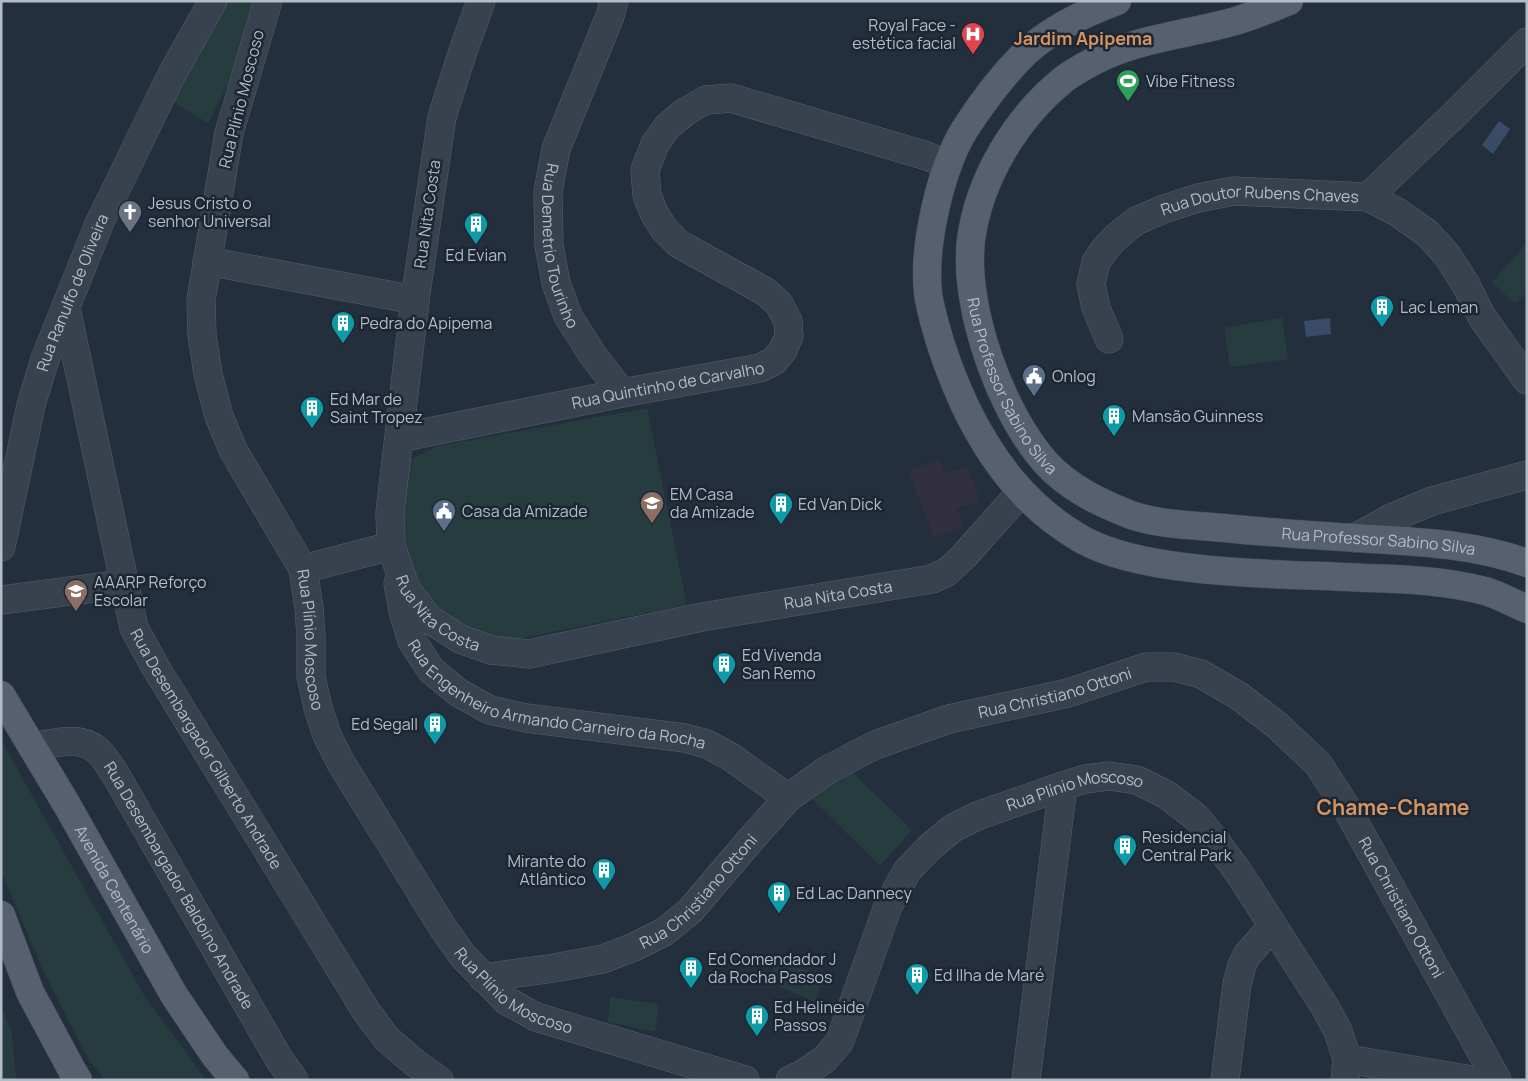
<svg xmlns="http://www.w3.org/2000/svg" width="1528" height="1081" viewBox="0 0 1528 1081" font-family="Manrope,sans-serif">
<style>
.medical{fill:#32303f}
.green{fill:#263c3f}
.water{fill:#394c67}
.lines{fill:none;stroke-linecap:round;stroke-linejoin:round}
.minor-casing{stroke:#565f6c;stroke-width:29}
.major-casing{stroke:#414a57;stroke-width:29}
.minor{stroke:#38414e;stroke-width:28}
.major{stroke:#56606e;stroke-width:28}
.labels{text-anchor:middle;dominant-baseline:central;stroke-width:5;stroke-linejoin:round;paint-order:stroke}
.poi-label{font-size:16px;fill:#b4bcc9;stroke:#1d2633;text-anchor:start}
.street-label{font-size:16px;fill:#b4bcc9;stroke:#1d2633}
.neighbourhood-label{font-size:18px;font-weight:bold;fill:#d59563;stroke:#1d2633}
.district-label{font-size:21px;font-weight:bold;fill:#d59563;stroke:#1d2633}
</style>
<rect width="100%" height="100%" fill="#242f3e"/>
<polygon class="medical" points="939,460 944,474 967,466 980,501 957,509 964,526 934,537 908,471"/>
<g class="green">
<polygon points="213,1 251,1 255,17 237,67 208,123 169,99"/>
<polygon points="1527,243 1527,292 1515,304 1492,282"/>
<polygon points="1282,318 1288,359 1230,367 1224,328"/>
<polygon points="647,408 687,605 518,639 472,632 433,606 409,566 401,510 408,461 438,446"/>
<polygon points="1,740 145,997 206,1080 105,1080 89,1060 41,966 1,871"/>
<polygon points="844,764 912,830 880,866 811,798"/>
<polygon points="777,959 824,978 815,1002 768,982"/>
<polygon points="610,997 659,1004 655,1032 608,1022"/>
<polygon points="1,1006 12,1032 16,1080 1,1080"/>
</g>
<g class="water">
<polygon points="1499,121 1510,129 1493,154 1482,145"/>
<polygon points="1330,318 1331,334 1306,337 1304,321"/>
</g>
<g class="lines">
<g class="minor-casing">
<g id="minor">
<path id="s1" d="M268,1L229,133L201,300L202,335L208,374L219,416L233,450L303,569L309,608L311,636V676L318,708L327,735L341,763L443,928L463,956L507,1001L536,1017L745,1080"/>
<path id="s2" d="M481,1L462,54L442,117L415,300L390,512L391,546L406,589L429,619L460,639L491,650L529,654L702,617L932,579L947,572L964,556L1021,492"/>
<path id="s3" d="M614,1L610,16L556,149L548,192L549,245L556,283L568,316L592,354L622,393"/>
<polyline points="1368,197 1454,115 1527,42"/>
<polyline points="207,261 415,300"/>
<path id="s4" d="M66,308L134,628L156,668L366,1011L387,1039L415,1063L439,1080"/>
<path id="s5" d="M1109,339L1096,308L1091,284L1096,262L1105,249L1116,237L1136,221L1164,209L1198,198L1234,191L1368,197L1397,212L1427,233L1447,255L1466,285L1482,317L1527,380"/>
<path id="s6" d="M399,438L622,393L760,368L774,361L783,350L789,336L788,321L779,304L766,292L679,244L664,229L654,213L647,195L645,170L655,144L667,127L685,112L706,100L731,98L927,156L948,165"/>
<polyline points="1355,538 1391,518 1432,501 1527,475"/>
<path id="s7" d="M1,547L31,405L45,359L99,224L172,74L213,1"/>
<polyline points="303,569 391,546"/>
<path id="s8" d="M398,583L403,611L412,641L431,670L459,693L490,710L526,718L685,738L707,744L731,757L788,798"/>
<polyline points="1,600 124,584"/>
<path id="s9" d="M32,747C52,744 79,734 97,750C106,758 112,769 118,779L279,1059L294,1080"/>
<path id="s10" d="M483,978L554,968L603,959L634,947L664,932L690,911L753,837L788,798L827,770L875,745L949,719L1068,693L1146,667H1174L1201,674L1239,696L1278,726L1318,764L1346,807L1497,1080"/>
<polyline points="1347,1059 1472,1080"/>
<path id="s11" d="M790,1080L803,1074L825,1059L840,1041L888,906L907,871L930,847L953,828L977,816L1063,786L1085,779L1108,776L1137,780L1167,795L1197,818L1217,843L1239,873L1325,1007L1338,1031L1347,1059L1345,1080"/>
<polyline points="1026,1080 1063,786"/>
<polyline points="1225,1080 1237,984 1242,965 1247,955 1272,927"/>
</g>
</g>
<g class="major-casing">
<g id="major">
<path d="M1117,1C1084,13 1050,29 1024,54C1003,75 981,104 965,129C940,169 923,247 928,293C929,302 932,312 934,321C942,351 952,378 965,406C992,462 1028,509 1083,540C1114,557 1156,564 1192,568C1250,575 1309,575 1367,578C1407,579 1446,581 1485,591C1499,595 1513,603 1527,609"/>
<path id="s12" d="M1289,1C1269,9 1249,18 1228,23C1179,36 1127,40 1083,67C1076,71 1069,75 1063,80C1016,118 979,179 971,240C963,307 1001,413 1046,463C1069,488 1100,503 1131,515C1160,525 1193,525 1224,528C1273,533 1322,536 1371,539C1423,542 1477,545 1527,563"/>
<path id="s13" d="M1,695L67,805L174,995L215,1056L235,1080"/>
<polyline points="1,915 30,992 73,1072 78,1080"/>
</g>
</g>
<use href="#minor" class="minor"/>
<use href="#major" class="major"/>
</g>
<defs>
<g id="hospital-pin" transform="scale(1.25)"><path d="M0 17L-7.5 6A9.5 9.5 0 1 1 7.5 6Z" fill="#e0444e" stroke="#1d2633"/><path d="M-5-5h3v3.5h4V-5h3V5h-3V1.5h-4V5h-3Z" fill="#fff"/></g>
<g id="stadium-pin" transform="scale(1.25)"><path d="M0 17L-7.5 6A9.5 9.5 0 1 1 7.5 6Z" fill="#2e9e5b" stroke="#1d2633"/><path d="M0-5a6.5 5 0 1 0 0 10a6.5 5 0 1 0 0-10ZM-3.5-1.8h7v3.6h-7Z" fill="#fff"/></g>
<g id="church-pin" transform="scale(1.25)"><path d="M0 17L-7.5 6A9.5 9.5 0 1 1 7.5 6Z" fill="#6b7280" stroke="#1d2633"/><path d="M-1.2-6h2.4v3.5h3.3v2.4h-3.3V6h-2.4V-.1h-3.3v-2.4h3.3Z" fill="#fff"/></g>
<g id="building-pin" transform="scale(1.25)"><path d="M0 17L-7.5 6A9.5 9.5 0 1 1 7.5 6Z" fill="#0f9aa8" stroke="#1d2633"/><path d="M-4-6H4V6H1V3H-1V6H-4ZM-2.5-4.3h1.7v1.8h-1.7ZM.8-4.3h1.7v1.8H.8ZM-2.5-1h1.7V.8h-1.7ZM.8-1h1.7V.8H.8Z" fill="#fff"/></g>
<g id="civic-pin" transform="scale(1.25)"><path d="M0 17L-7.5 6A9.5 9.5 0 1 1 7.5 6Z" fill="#5c6f8a" stroke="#1d2633"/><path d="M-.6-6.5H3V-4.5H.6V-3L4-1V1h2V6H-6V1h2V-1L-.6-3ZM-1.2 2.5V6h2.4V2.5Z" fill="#fff"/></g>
<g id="school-pin" transform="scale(1.25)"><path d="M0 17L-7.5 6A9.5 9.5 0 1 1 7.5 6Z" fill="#8d6e63" stroke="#1d2633"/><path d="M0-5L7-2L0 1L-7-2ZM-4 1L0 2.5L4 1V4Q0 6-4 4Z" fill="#fff"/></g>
</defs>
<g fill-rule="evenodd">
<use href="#hospital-pin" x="973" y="34"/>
<use href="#stadium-pin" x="1128" y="81"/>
<use href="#church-pin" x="130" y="212"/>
<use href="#building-pin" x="476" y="224"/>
<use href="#building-pin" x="1382" y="307"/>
<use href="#building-pin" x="343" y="323"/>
<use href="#civic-pin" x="1034" y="376"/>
<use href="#building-pin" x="312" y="408"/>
<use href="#building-pin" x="1114" y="416"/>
<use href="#school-pin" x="652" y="503"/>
<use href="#building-pin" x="781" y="504"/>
<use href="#civic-pin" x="444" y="511"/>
<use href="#school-pin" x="76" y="591"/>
<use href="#building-pin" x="724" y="664"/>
<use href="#building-pin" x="435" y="724"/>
<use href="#building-pin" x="1125" y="846"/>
<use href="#building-pin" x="604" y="870"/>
<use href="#building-pin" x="779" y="893"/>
<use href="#building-pin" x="691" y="968"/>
<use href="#building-pin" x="917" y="975"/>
<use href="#building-pin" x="757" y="1016"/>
</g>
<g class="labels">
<g class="poi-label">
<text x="956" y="25" text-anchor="end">Royal Face -<tspan x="956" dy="18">estética facial</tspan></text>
<text x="1146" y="81">Vibe Fitness</text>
<text x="148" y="203">Jesus Cristo o<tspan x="148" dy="18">senhor Universal</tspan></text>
<text x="476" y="255" text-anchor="middle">Ed Evian</text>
<text x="1400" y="307">Lac Leman</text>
<text x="360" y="323">Pedra do Apipema</text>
<text x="1052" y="376">Onlog</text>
<text x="330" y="399">Ed Mar de<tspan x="330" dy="18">Saint Tropez</tspan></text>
<text x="1132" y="416">Mansão Guinness</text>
<text x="670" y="494">EM Casa<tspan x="670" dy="18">da Amizade</tspan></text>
<text x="798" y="504">Ed Van Dick</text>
<text x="462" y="511">Casa da Amizade</text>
<text x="94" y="582">AAARP Reforço<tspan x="94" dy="18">Escolar</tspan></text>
<text x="742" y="655">Ed Vivenda<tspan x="742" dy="18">San Remo</tspan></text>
<text x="418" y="724" text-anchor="end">Ed Segall</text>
<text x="1142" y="837">Residencial<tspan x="1142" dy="18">Central Park</tspan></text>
<text x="586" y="861" text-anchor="end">Mirante do<tspan x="586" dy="18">Atlântico</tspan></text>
<text x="796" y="893">Ed Lac Dannecy</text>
<text x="708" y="959">Ed Comendador J<tspan x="708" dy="18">da Rocha Passos</tspan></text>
<text x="934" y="975">Ed Ilha de Maré</text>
<text x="774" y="1007">Ed Helineide<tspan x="774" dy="18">Passos</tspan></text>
</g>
<g class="street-label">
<text transform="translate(241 99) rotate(-76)">Rua Plínio Moscoso</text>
<text stroke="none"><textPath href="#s5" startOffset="266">Rua Doutor Rubens Chaves</textPath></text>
<text transform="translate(427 214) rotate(-82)">Rua Nita Costa</text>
<text stroke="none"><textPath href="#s3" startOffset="258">Rua Demetrio Tourinho</textPath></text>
<text stroke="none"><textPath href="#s7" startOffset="265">Rua Ranulfo de Oliveira</textPath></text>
<text stroke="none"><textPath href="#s12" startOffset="585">Rua Professor Sabino Silva</textPath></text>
<text stroke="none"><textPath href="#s6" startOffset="274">Rua Quintinho de Carvalho</textPath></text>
<text stroke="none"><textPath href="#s12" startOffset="1020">Rua Professor Sabino Silva</textPath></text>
<text stroke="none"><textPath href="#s2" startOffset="1061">Rua Nita Costa</textPath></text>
<text stroke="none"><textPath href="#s2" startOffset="641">Rua Nita Costa</textPath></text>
<text stroke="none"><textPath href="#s1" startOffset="671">Rua Plínio Moscoso</textPath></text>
<text stroke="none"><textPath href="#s8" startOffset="222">Rua Engenheiro Armando Carneiro da Rocha</textPath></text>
<text stroke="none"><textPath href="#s10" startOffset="661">Rua Christiano Ottoni</textPath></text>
<text stroke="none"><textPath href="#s4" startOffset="468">Rua Desembargador Gilberto Andrade</textPath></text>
<text stroke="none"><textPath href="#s11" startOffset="440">Rua Plínio Moscoso</textPath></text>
<text stroke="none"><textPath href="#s9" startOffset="226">Rua Desembargador Baldoino Andrade</textPath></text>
<text stroke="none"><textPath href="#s10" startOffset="241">Rua Christiano Ottoni</textPath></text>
<text stroke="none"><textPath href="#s13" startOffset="225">Avenida Centenário</textPath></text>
<text stroke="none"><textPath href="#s10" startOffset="1126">Rua Christiano Ottoni</textPath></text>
<text stroke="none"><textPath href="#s1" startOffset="1091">Rua Plínio Moscoso</textPath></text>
</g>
<g class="neighbourhood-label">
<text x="1083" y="38">Jardim Apipema</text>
</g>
<g class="district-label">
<text x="1393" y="807">Chame-Chame</text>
</g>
</g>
<rect width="1528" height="1081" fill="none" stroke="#b4bcc9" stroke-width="5"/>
</svg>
